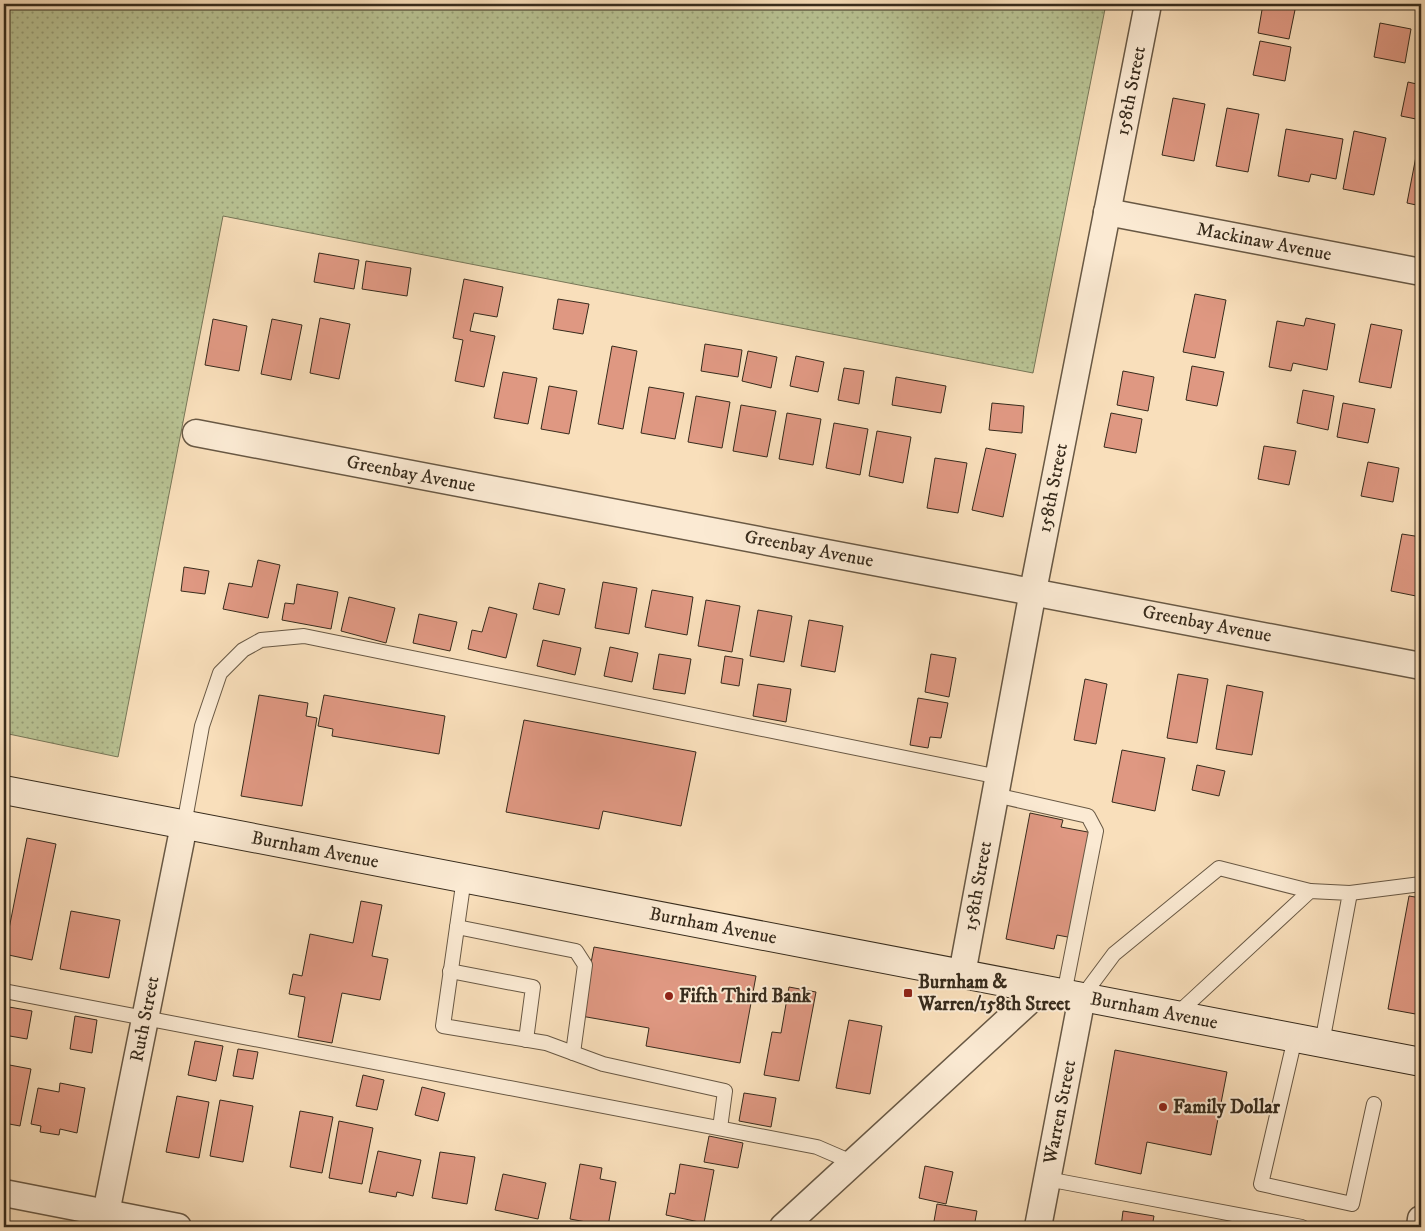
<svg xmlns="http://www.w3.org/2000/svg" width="1425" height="1231" viewBox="0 0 1425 1231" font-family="'IM FELL DW Pica',serif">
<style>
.grass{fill:url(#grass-dots);stroke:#787758}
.building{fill:#df9882;stroke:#372b1c}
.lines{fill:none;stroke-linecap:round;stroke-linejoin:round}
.lane-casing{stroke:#685844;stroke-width:16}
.street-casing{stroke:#685844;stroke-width:29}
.secondary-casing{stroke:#372b1c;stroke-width:30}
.lane{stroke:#fbead3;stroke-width:14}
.street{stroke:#fbead3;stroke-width:26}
.secondary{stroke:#fbead3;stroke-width:28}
.poi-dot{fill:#8f2418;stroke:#fbead3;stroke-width:2}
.labels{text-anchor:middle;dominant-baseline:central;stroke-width:4;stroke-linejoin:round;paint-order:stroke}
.street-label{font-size:19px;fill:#372b1c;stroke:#fbead3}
.poi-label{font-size:19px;font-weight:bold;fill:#372b1c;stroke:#fbead3;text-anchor:start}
</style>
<defs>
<pattern id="grass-dots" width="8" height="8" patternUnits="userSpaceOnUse" patternTransform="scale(1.25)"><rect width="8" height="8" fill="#b9c394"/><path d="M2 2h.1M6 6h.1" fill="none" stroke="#979f78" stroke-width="1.8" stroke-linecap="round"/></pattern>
</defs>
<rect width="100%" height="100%" fill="#f9dfbb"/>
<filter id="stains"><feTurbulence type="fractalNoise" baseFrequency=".004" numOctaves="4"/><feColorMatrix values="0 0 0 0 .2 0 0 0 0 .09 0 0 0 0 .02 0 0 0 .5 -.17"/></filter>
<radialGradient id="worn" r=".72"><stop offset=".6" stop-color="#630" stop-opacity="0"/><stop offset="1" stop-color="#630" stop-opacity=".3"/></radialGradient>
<polygon class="grass" points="8,4 1106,4 1033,373 223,216 118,757 4,733 4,10"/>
<g class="building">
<polygon points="1263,4 1296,5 1289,39 1258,33"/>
<polygon points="1380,23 1411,29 1405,63 1374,57"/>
<polygon points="1260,41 1291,47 1285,81 1253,75"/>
<polygon points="1408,82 1421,85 1421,120 1401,116"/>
<polygon points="1173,98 1205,104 1194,161 1162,155"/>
<polygon points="1227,108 1259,114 1248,172 1216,166"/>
<polygon points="1286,129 1343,139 1336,179 1311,174 1309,182 1278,176"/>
<polygon points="1354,131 1386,138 1374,195 1343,189"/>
<polygon points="1418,146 1421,146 1421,206 1407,203"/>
<polygon points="319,253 359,260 354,289 314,282"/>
<polygon points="366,261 411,268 407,296 362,289"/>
<polygon points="464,279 503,287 497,317 474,313 470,331 495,336 484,387 455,381 463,340 453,338"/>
<polygon points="1195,294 1226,300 1215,358 1183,352"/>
<polygon points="558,299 589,304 583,334 553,329"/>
<polygon points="320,318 350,324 339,379 310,373"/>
<polygon points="1306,318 1335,324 1327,370 1293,363 1291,371 1269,367 1277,321 1304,326"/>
<polygon points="213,319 247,326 239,371 205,365"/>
<polygon points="272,319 302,325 291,380 261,374"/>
<polygon points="1371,324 1402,330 1391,388 1359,382"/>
<polygon points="705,344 742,350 738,377 701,371"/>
<polygon points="612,346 637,351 623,429 598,424"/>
<polygon points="748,351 777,357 771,388 742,381"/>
<polygon points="796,356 824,362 818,392 790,386"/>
<polygon points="1192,366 1224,372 1217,406 1186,400"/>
<polygon points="844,368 864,371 859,404 838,400"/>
<polygon points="1123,371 1154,377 1148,411 1117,405"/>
<polygon points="503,372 537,378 528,424 494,418"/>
<polygon points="896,377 946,386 941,413 892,405"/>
<polygon points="549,386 577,391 569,434 541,429"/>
<polygon points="649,387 684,393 675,439 641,433"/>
<polygon points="1303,390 1334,396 1328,430 1297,423"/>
<polygon points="696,396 730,402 722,448 688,442"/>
<polygon points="992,403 1024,406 1022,433 989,430"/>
<polygon points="1343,403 1375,409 1368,443 1337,437"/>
<polygon points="741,405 776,411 767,457 733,451"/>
<polygon points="787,413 821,419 813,465 779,459"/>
<polygon points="1111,413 1142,419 1136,453 1104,447"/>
<polygon points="834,423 868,429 860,475 826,468"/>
<polygon points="877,431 911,437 903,483 869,476"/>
<polygon points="1264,446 1296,451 1289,485 1258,479"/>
<polygon points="986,448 1016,454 1003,517 972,510"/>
<polygon points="935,458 967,463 958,513 927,508"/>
<polygon points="1368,462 1399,468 1393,502 1361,496"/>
<polygon points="1402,534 1421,537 1421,597 1391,591"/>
<polygon points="258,560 280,565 268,618 223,609 229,583 252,587"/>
<polygon points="184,567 209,571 205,594 181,591"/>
<polygon points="603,582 637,588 629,634 595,628"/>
<polygon points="539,583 565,589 559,615 533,609"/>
<polygon points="297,584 338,592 331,629 282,620 285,603 294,604"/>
<polygon points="652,590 693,597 687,635 645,627"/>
<polygon points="349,597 395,608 386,643 341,631"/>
<polygon points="706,600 740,606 732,652 698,646"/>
<polygon points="489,607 517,614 506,658 468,649 472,630 482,632"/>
<polygon points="758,610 792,616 784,662 750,656"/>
<polygon points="419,614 457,622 450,651 413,643"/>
<polygon points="809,620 843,626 835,672 801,666"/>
<polygon points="543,640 581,648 575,675 537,666"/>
<polygon points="610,647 638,653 632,682 604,676"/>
<polygon points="659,654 691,659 685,694 653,689"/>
<polygon points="931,654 956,658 949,697 925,692"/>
<polygon points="725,656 743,659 739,686 721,683"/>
<polygon points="1178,674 1208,679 1197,743 1167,738"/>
<polygon points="1085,679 1107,684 1096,744 1074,740"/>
<polygon points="758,684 791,689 786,722 753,716"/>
<polygon points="1227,685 1263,692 1252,755 1216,749"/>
<polygon points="259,695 308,703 306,716 317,718 302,806 241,796"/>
<polygon points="324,695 445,716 439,754 332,736 333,729 318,726"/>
<polygon points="918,698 948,703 941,738 930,737 928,748 910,745"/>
<polygon points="524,720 696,752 681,826 603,811 599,829 506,812"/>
<polygon points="1122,750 1165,758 1155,811 1112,802"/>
<polygon points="1197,765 1225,771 1219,796 1192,790"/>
<polygon points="1030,813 1063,820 1061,827 1093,833 1073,938 1057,935 1054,949 1006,939"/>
<polygon points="27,838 56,844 32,960 4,954"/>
<polygon points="1409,896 1421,898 1421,1015 1388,1009"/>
<polygon points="361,901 382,905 372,956 388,959 380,1000 342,993 332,1043 298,1037 305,997 289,994 293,974 302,976 310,934 353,943"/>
<polygon points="71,911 120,920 109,978 60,969"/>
<polygon points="594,947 756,976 740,1063 646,1046 649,1028 581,1016"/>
<polygon points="789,987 816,992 799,1081 764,1075 772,1032 781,1033"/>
<polygon points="9,1007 32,1011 27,1039 4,1035"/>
<polygon points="75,1016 97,1020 92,1053 70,1049"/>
<polygon points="849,1020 882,1026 870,1094 836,1088"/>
<polygon points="195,1041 223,1046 216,1081 188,1075"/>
<polygon points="238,1049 258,1052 253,1079 233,1076"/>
<polygon points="1115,1050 1227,1072 1211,1155 1147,1142 1141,1174 1095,1164"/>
<polygon points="4,1064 31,1069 20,1126 4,1123"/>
<polygon points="363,1075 384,1080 377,1110 356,1106"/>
<polygon points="60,1083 85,1088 77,1133 60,1129 59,1135 40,1132 41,1126 31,1124 38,1088 59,1092"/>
<polygon points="422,1087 445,1093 438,1121 415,1115"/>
<polygon points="744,1093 776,1098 771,1127 739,1121"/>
<polygon points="177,1096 209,1102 199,1158 166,1152"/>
<polygon points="220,1100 253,1106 243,1162 210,1156"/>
<polygon points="300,1111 333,1117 322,1173 290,1167"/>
<polygon points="339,1121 373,1128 362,1184 329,1178"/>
<polygon points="709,1136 743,1143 738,1168 704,1162"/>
<polygon points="378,1151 421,1160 413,1196 397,1192 396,1197 369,1192"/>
<polygon points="440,1152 475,1157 467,1204 432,1198"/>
<polygon points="580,1164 602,1168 600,1179 616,1182 608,1226 570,1219"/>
<polygon points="680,1164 714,1170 704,1223 666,1215 670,1193 675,1194"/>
<polygon points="925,1166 953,1172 946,1204 919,1198"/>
<polygon points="503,1174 546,1183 538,1219 495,1210"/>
<polygon points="937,1204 977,1211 974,1227 933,1227"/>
<polygon points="1123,1211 1154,1216 1152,1227 1121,1227"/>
</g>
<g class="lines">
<g class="lane-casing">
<g id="lane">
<polyline points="995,795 1088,816 1096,831 1064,994"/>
<polyline points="184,825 202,726 220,673 243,650 261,640 304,636 999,777"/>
<polyline points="464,878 443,1026 546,1043 603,1064 725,1091 720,1128"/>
<polyline points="1350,893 1421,884"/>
<polyline points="457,927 576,951 585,965 573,1053"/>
<polyline points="450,971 533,987 526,1040"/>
<polyline points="4,991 817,1147 854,1163"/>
<polyline points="1082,997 1114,954 1219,868 1310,891"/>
<polyline points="1176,1015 1310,891 1350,893 1322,1043"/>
<polyline points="1295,1038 1261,1184 1352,1204 1374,1104"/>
<polyline points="1047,1179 1302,1227"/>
</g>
</g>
<g class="street-casing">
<g id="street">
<polyline points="1107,212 1421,272"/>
<polyline points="196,433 1421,666"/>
<polyline points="962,974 1033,591 1148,4"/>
<polyline points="4,1193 178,1227"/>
<polyline points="106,1213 184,825"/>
<polyline points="783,1227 1042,989"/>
<polyline points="1038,1227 1082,997"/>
<polyline points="1420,1227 1421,1219"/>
</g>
</g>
<g class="secondary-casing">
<polyline id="secondary" points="4,790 1421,1062"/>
</g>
<use href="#lane" class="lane"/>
<use href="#street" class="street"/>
<use href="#secondary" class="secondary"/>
</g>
<g class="poi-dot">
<rect x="903" y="988" width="10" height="10" rx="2.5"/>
<circle cx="669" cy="996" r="5"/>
<circle cx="1163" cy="1107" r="5"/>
</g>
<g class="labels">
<g class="street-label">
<text transform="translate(1131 91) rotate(-79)">158th Street</text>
<text transform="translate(1264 242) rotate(11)">Mackinaw Avenue</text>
<text transform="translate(411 474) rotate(11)">Greenbay Avenue</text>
<text transform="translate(1053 488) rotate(-79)">158th Street</text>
<text transform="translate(809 549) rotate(11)">Greenbay Avenue</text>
<text transform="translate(1207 624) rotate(11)">Greenbay Avenue</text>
<text transform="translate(315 850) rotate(11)">Burnham Avenue</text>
<text transform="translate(978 886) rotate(-80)">158th Street</text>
<text transform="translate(713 926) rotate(11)">Burnham Avenue</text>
<text transform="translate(1154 1011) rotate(11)">Burnham Avenue</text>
<text transform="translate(145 1019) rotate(-79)">Ruth Street</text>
<text transform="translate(1060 1112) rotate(-79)">Warren Street</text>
</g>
<g class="poi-label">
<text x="918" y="982">Burnham &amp;<tspan x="918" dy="22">Warren/158th Street</tspan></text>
<text x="679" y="996">Fifth Third Bank</text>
<text x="1173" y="1107">Family Dollar</text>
</g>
</g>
<rect width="1425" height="1231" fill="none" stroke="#f9dfbb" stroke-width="20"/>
<rect x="5" y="5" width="1415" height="1221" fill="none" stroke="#372b1c" stroke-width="2.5"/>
<rect x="10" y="10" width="1405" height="1211" fill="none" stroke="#372b1c"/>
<rect width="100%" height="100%" filter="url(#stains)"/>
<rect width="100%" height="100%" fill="url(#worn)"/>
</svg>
